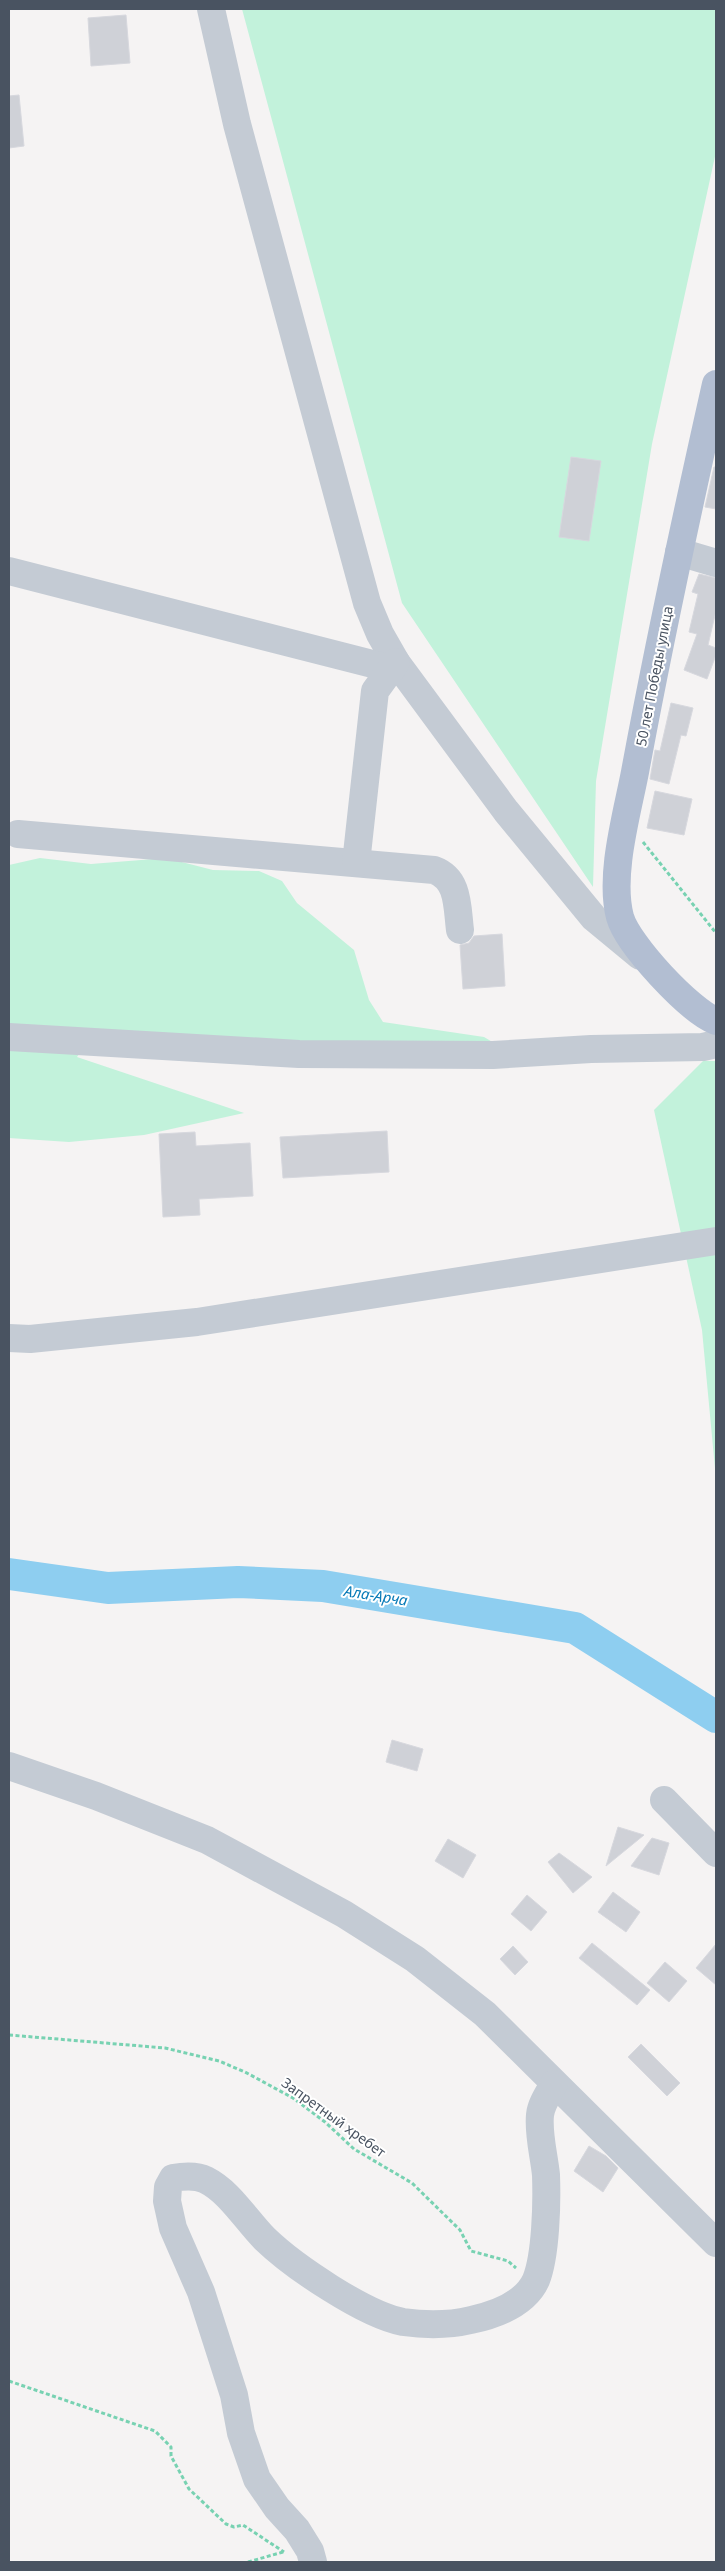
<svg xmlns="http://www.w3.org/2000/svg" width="725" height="2571" viewBox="0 0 725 2571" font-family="'Noto Sans',sans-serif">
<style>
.green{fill:#c2f2db}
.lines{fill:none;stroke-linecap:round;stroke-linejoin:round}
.river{stroke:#8ecef0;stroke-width:32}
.building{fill:#cfd1d7;stroke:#d7d8de}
.path{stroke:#78d2b2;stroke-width:3;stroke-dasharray:4 2.5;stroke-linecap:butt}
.minor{stroke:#c4cbd4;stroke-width:28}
.major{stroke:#b2bed2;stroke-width:28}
.labels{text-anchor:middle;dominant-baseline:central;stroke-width:4;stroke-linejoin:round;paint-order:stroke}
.street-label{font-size:14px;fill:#495361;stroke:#fff}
.water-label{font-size:15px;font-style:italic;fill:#077ab7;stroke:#fff}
</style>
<rect width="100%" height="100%" fill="#f5f3f3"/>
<g class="green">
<polygon points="242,9 716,9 716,152 652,444 596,781 593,887 402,603"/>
<polygon points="40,858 91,864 166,858 213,870 259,871 282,881 297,903 354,950 369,1000 383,1022 484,1037 506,1050 91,1036 77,1057 244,1113 144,1135 69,1142 9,1138 9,865"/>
<polygon points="703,1061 716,1061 716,1479 702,1330 654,1110"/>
</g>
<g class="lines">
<polyline class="river" points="9,1574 108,1588 238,1582 323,1586 575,1628 716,1717"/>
</g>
<g class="building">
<polygon points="126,15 130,63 91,66 88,18"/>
<polygon points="19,95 24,146 9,148 9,96"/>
<polygon points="571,457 601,461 589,541 559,537"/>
<polygon points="714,467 716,467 716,509 705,507"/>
<polygon points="699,574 716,578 716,611 708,645 716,648 716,655 707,679 684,670 697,634 689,632 698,594 692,592"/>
<polygon points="671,703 693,708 686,736 681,735 669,784 650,779 655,750 660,751"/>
<polygon points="655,791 692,799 684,835 647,828"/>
<polygon points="502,934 505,986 463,989 460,945 469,943 474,936"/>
<polygon points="387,1131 389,1172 283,1178 280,1137"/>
<polygon points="195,1132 196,1146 250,1143 253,1196 199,1199 200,1215 163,1217 159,1134"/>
<polygon points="392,1740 423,1749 417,1771 386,1762"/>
<polygon points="618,1827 644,1835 606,1866"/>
<polygon points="652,1838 669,1843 659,1875 631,1866"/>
<polygon points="448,1839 476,1855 463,1878 435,1861"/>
<polygon points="559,1853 592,1877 573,1893 548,1862"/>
<polygon points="613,1892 640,1912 626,1932 598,1912"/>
<polygon points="527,1895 547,1912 531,1931 511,1914"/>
<polygon points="592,1943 650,1990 637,2005 579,1958"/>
<polygon points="716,1944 716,1985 696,1968"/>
<polygon points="513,1946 528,1962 515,1975 500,1959"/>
<polygon points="665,1962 687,1981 669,2002 647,1983"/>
<polygon points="641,2044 680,2083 667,2096 628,2057"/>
<polygon points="589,2146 606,2156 618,2168 603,2192 574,2171"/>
</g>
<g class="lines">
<g class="path">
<polyline points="643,842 716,933"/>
<polyline points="9,2035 165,2048 219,2061 245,2072 293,2098 325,2122 354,2149 412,2183 460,2230 471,2251 508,2261 516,2268"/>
<polyline points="9,2381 155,2431 171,2447 171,2456 189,2489 226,2524 234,2527 243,2525 284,2552"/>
<polyline points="248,2562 283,2552"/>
</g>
<g class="minor">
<polyline points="211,9 237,124 367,603 380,634 396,662 506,811 594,918 640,956"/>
<polyline points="679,552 716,563"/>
<polyline points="9,571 392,669"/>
<path d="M18,834L434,870C459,879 457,906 460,930"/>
<polyline points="356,863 375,691 396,662"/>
<polyline points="9,1037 299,1054 493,1055 591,1049 703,1047 716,1044"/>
<polyline points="9,1338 30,1339 197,1322 716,1241"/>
<polyline points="9,1766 96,1796 207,1840 344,1914 415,1959 485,2014 716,2243"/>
<polyline points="664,1800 716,1853"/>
<path d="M313,2562L310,2551L297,2530L277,2508L257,2479L241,2433L234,2395L201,2292L173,2228L167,2201L168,2187L173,2178C184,2176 196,2175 206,2180C230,2192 246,2220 265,2239C293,2266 365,2315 403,2322C424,2325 450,2325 471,2320C494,2315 525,2304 536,2280C546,2255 547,2202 546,2175C544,2155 538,2134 540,2115C541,2104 549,2093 554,2084"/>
</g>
<path class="major" d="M716,384C687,513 659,642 635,772C627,814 609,875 620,917C628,945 690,1011 716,1021"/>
</g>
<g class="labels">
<g class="street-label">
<text transform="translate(654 676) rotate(-79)">50 лет Победы улица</text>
<text transform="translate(334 2117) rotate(36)">Запретный хребет</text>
</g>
<g class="water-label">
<text transform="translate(376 1595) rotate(9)">Ала-Арча</text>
</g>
</g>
<rect width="725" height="2571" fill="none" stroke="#495361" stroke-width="20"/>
</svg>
